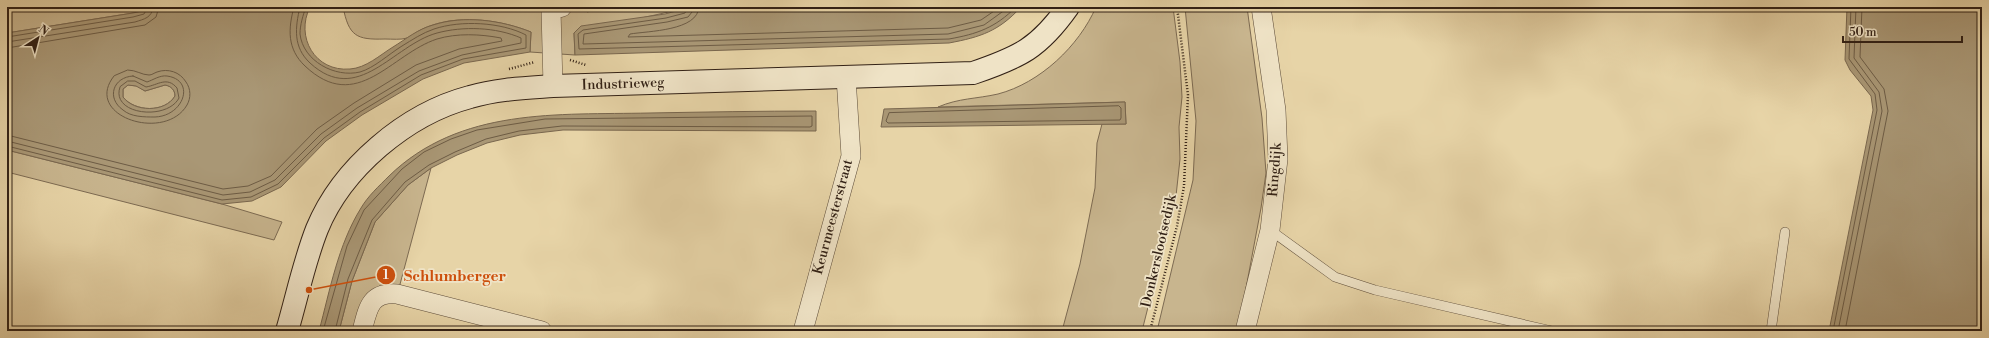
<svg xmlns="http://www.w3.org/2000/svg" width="1989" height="338" viewBox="0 0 1989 338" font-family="'Libre Bodoni',serif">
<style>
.green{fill:#c8b58e;stroke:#7c6a52}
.water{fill:#a99775;stroke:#79674f;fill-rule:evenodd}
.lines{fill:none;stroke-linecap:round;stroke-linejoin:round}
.shore{stroke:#6d5c45;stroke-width:1}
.lane-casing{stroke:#5e4d3a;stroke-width:10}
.street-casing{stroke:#5e4d3a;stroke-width:20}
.secondary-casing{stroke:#312015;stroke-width:24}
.path{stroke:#312015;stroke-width:2.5;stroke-dasharray:1 2;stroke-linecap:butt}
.lane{stroke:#efe3c6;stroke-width:9}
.street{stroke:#efe3c6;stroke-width:19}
.secondary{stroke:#efe3c6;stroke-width:22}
.labels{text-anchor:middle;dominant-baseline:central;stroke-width:3.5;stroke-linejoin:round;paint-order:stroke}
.street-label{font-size:14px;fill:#312015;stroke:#efe3c6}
.leader{fill:none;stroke:#cd500d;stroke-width:1.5}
.callout-dot{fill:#cd500d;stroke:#efe3c6;stroke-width:1.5}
.mark-label{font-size:12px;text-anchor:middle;font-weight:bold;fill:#fff}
.callout-label{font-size:15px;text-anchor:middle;font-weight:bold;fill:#cd500d;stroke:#efe3c6;stroke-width:3.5;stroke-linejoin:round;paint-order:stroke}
</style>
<rect width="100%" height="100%" fill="#e7d4a7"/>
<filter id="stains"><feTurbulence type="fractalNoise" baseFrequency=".005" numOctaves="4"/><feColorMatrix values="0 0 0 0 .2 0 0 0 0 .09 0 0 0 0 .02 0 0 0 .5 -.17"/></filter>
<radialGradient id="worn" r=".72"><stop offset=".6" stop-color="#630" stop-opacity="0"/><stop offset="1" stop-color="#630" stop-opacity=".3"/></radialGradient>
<g class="green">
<polygon points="7,7 145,7 142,11 133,13 7,33"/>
<path d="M343,7H586L587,12L608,7H691L574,33L575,55L530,52L531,32C506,22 476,17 449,21C438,23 427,26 417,32C414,34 410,37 407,38C401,40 392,39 385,39C356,40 349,36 343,7Z"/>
<path d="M1096,7H1173L1180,62L1182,97L1179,127L1180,159L1176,196L1142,331H1062L1080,264L1095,188L1097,143L1102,124H1126L1125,102L938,107C959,98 976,99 998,94C1040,83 1079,46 1096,7Z"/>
<polygon points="1185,7 1247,7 1262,118 1266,173 1261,208 1238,331 1157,331 1193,180 1196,121"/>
<path d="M128,85L137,86L145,91L165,85C171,86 175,90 175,96C165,113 135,112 123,97V89Z"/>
<polygon points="7,150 222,204 282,222 274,240 7,172"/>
<polygon points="431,168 399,288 381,285 372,291 357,331 339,331 352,281 375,222 408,185"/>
</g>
<g class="water">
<path d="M145,7H310C295,37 315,72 350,69C366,68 380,55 393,47C406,39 418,29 433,25C464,15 501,20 531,32L530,52L464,63L423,79L362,115L326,141L281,187L252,201L222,204L7,150V33L133,13L142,11ZM128,85L136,86L145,91L165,85C171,86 175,90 175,96C165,113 134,112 123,97V89Z"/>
<path d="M691,7H1021C999,31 981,37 949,43L575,55L574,33L581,26L665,14Z"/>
<polygon points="1847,7 1982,7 1982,331 1829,331 1873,110 1871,96 1850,70 1845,60"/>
<polygon points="1125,102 1126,124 881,127 884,109"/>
<path d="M816,111V131L563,130L520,135L487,143L457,155L431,168L408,185L375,222L352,281L339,331H319C330,290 338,245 361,208C368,196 379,186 389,176C460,107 558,115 649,113C705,112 761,111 816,111Z"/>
</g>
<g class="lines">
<g class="shore">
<path d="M688,7L685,13L666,18L583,30L578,34L579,49L949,39C977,34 995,28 1016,7"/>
<polyline points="693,7 692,12 688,17 667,22 584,34 583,44 948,34 984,25 1009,7"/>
<path d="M699,7C698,31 648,31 630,34L628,37L948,28L981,20L1000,7"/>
<polyline points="7,37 133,17 144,14 148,7"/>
<path d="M7,42L135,22C144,19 152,18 153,7"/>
<polyline points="7,48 145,25 156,17 159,7"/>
<path d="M128,70C136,70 142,75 149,75C152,75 154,73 157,72C168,68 180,72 186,82C191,89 191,98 187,105C165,143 82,116 114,76Z"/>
<path d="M133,76L147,82C153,80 160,75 167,76C196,80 184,116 155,117C144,117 131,117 123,110C106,98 113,77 133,76Z"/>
<path d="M128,81H135L146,87C158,85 167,76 177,88L179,98C167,121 110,115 120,87Z"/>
<polygon points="1119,106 1121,108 1121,118 1120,120 888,123 886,121 889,113"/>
<path d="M7,135L223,189L248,186L271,176L317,129L354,103L416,65L459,49L502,41L501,38C480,34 457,33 437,39C391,54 357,115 305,66C287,49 288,29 294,7"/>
<path d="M7,141L223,195L250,192L275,180L321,134L357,108L419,71L462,55L521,43V38C496,27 463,26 437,33C393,45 358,107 310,63C293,47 295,28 300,7"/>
<path d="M7,146L222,200L251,197L278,184L324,138L360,112L421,75L463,59L526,48V35C501,22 461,20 434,29C422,33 412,40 402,46C389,54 374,68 360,72C335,78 303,61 300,34C300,25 303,15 306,7"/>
<polyline points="323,331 347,246 364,210 402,169 424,152 451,139 477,130 545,119 812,116 812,126 810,127 562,126 519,131 486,139 455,152 429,165 405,182 372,220 348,279 335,331"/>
<polyline points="1833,331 1877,110 1875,94 1849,59 1851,7"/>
<polyline points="1838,331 1882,111 1879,92 1854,58 1856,7"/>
<polyline points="1845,331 1888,111 1884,89 1860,57 1862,7"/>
</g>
<g class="lane-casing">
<g id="lane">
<polyline points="1270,230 1335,277 1375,290 1552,331"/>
<polyline points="1771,331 1785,232"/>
</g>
</g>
<g class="street-casing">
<g id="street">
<polyline points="553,86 551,10 562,7"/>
<path d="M362,331C368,308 370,292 397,294L542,331"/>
<polyline points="803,331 851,156 846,77"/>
<polyline points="1245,331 1270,230 1278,159 1276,110 1261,7"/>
</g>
</g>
<g class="secondary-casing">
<path id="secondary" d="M287,331C297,297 304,262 317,229C342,168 406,114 470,97C497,89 525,88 553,86L973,73C1020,57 1039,48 1068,7"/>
</g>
<g class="path">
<polyline points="7,12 33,7"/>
<polyline points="570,60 586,65"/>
<polyline points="509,69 535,62"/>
<polyline points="1150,331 1177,226 1184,186 1188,95 1177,7"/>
</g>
<use href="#lane" class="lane"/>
<use href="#street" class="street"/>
<use href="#secondary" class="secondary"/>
</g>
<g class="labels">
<g class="street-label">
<text transform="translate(623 84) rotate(-2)">Industrieweg</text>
<text transform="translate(1275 170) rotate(-86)">Ringdijk</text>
<text transform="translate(833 217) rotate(-75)">Keurmeesterstraat</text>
<text transform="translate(1159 251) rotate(-77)">Donkerslootsedijk</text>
</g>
</g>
<path class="leader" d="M309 290L386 275"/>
<g class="callout-dot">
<circle cx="309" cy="290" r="4"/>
<circle cx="386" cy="275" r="10"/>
</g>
<g class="mark-label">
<text x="386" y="279">1</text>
</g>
<g class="callout-label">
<text x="455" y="281">Schlumberger</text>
</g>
<rect width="1989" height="338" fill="none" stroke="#e7d4a7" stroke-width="24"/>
<rect x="8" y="8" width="1973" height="322" fill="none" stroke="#312015" stroke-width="2"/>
<rect x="12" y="12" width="1965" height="314" fill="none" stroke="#312015"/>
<g transform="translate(38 38) rotate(36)" stroke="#efe3c6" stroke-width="3" paint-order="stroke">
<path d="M0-3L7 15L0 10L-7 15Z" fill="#312015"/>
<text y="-6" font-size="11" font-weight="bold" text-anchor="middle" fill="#312015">N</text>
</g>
<path d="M1843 36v6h119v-6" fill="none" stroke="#312015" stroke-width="2"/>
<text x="1849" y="36" font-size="12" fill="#312015" stroke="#efe3c6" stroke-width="3" paint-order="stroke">50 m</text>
<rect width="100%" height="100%" filter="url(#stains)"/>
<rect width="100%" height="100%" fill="url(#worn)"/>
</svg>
